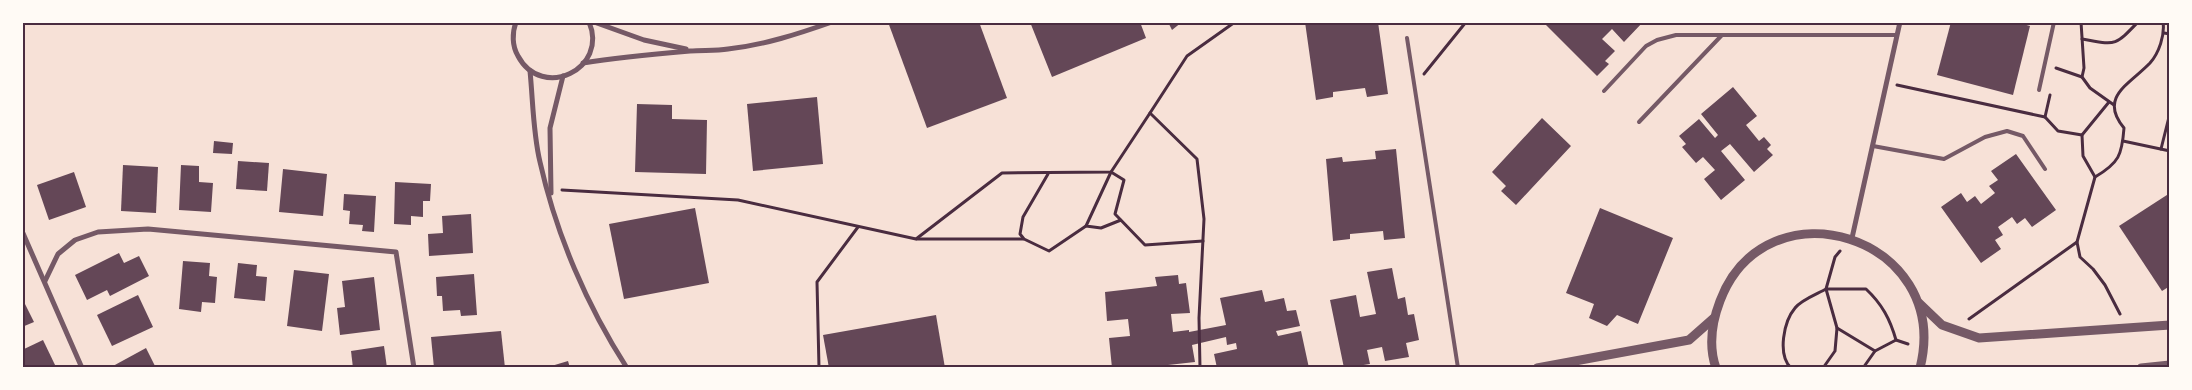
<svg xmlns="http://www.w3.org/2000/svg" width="2192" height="390" viewBox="0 0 2192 390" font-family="Commissioner,sans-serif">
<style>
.building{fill:#644757}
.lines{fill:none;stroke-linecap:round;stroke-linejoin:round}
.path{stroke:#4a2c40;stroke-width:3}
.service{stroke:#755966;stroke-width:4}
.minor{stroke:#755966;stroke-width:5}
.tertiary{stroke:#755966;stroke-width:9}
.neatline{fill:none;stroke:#4a2c40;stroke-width:2}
</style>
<rect width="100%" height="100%" fill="#f7e1d7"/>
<g class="building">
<polygon points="888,22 979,22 1007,98 927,128"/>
<polygon points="1030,22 1140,22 1146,38 1052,77"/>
<polygon points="1168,22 1182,22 1172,30"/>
<polygon points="1305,22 1378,22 1388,94 1367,97 1365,88 1333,92 1333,97 1316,100"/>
<polygon points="1543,22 1643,22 1624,42 1612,29 1602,39 1615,51 1605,61 1609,64 1597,76"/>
<polygon points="1951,22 2016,22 2030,26 2013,95 1937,75"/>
<polygon points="1733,87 1757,116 1746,125 1759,141 1764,137 1771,145 1767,149 1773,155 1754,172 1730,144 1721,151 1745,180 1721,200 1704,179 1715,170 1703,157 1696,163 1682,147 1686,144 1679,136 1699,119 1715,138 1718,135 1701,114"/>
<polygon points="817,97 823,164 753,171 747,104"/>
<polygon points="637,104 672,105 672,119 707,120 706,174 635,172"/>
<polygon points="1542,118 1571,146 1516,205 1501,191 1506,186 1492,172"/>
<polygon points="214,141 233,143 232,154 213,153"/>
<polygon points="1396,149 1405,238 1384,240 1383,231 1350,234 1350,239 1333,241 1326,159 1342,157 1343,162 1376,159 1375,151"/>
<polygon points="2016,154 2056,210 2032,227 2025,218 2017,224 2012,217 1998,227 2003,235 1995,240 2001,249 1981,263 1941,207 1961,193 1967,202 1975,196 1981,204 1995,193 1989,186 1998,180 1991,171"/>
<polygon points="238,161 269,163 267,191 236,189"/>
<polygon points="123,165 158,167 156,213 121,211"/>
<polygon points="181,165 199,166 199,182 213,183 211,212 179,210"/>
<polygon points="283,169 327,174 323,216 279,212"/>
<polygon points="74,172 86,207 49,220 37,185"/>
<polygon points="395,182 431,184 430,201 423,201 423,217 411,216 411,225 394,224"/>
<polygon points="2170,193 2170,286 2162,291 2119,226"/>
<polygon points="344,194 376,196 374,232 362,231 363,225 349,224 350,211 343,210"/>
<polygon points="695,208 709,283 624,299 609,224"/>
<polygon points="1600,208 1673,238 1638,324 1617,315 1607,326 1589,318 1594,304 1566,293"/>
<polygon points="471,214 473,253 429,256 428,234 443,233 442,216"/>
<polygon points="119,253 124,263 139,256 149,276 110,296 107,290 87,300 75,275"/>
<polygon points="183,261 210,263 209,276 217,277 215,303 202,302 201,312 179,309"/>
<polygon points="238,263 257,265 256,276 267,277 265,301 234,298"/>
<polygon points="1392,268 1398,299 1405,297 1408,315 1414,314 1419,340 1406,343 1409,357 1385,361 1382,347 1367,350 1370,364 1344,368 1330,300 1356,295 1360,317 1376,314 1367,272"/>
<polygon points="294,270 329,274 322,331 287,326"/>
<polygon points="474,274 477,315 461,316 460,310 443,311 442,296 437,296 436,277"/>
<polygon points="1178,275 1179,284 1186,283 1190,313 1171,314 1173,332 1189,330 1189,332 1226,325 1220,298 1262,290 1265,302 1284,298 1287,311 1296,310 1300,326 1276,331 1278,336 1301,331 1309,368 1217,368 1214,354 1237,349 1236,343 1227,345 1226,337 1192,345 1195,362 1141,368 1112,368 1109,338 1130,336 1128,319 1107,321 1105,292 1157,286 1155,277"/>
<polygon points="374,277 380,330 340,335 337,308 345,307 342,281"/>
<polygon points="138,295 153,327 112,346 97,315"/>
<polygon points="22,298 34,322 22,327"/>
<polygon points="936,315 945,368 829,368 823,335"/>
<polygon points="501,331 505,368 434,368 431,337"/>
<polygon points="43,340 56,367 22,368 22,350"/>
<polygon points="384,346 387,368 353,368 351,351"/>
<polygon points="146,348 156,368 114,368 113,366"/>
<polygon points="568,361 570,368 548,368 548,367"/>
</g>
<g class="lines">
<g class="path">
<polyline points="2081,22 2084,68 2082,77 2090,88 2114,105"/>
<polyline points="2164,33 2170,34"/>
<path d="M2082,39C2116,45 2114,47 2138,22"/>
<polyline points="2056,68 2082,77"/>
<polyline points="1424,74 1466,22"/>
<polyline points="1897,85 2045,117 2050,95"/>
<polyline points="2045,117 2058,131 2082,135"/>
<polyline points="2123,141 2170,151"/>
<polyline points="2161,149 2170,113"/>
<polyline points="1048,174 1023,217 1020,234 1024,239 1049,251 1086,226"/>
<polyline points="2095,177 2083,156 2082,135 2109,102"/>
<polyline points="562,190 738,200 916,239 1002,173 1111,172 1150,113"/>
<polyline points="1121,220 1101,228 1086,226 1111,172 1124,180 1115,214 1145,245 1203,241"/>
<polyline points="917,239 1023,239"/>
<path d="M2120,314L2105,285L2093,269L2080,257L2077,242L2095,177C2119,163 2122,155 2124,128C2098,97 2130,84 2150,63C2159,53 2165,35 2163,22"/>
<polyline points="1969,319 2077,242"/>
<polyline points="1837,328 1875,351"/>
<polyline points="819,368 817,282 858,227"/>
<polyline points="1200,368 1199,318 1204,219 1197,159 1150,113 1187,56 1235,22"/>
<path d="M1791,368C1777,354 1784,321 1795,308C1801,300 1817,294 1826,289L1835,257L1840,251"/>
<path d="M1823,368L1835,351L1837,328L1826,289H1866C1882,304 1890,319 1896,340"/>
<polyline points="1863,368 1875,351 1896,340 1908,344"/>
</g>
<g class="service">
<polyline points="1407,38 1458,368"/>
<polyline points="2039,90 2054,22"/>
<polyline points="1604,91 1646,46 1657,40 1676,35 1897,35"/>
<polyline points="1639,122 1722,35"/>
<polyline points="1873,146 1944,159 1985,137 2007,131 2023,136 2045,169"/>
</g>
<g class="minor">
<path d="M516,22C512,33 512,46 518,56C542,101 609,69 589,22"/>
<polyline points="594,22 644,40 686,49"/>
<path d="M583,63C619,57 654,54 690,51C703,50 716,51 728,49C764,45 798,34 832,22"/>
<path d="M530,71C533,101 533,133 540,162C556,234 587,306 627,368"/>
<polyline points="551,193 550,128 563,76"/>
<polyline points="22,231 82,368"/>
<polyline points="1852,238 1900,22"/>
<polyline points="45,281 58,254 75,240 98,232 148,229 396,252 414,368"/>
</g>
<g class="tertiary">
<polyline points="1919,303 1942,325 1979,338 2170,325"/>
<polyline points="1537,368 1689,340 1714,318"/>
<path d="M1716,368C1708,345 1712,322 1720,301C1766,179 1953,236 1920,368"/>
<polyline points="2141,368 2170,365"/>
</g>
</g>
<rect width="2192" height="390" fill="none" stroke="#fffaf5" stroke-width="48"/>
<rect x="24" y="24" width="2144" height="342" class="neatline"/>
</svg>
